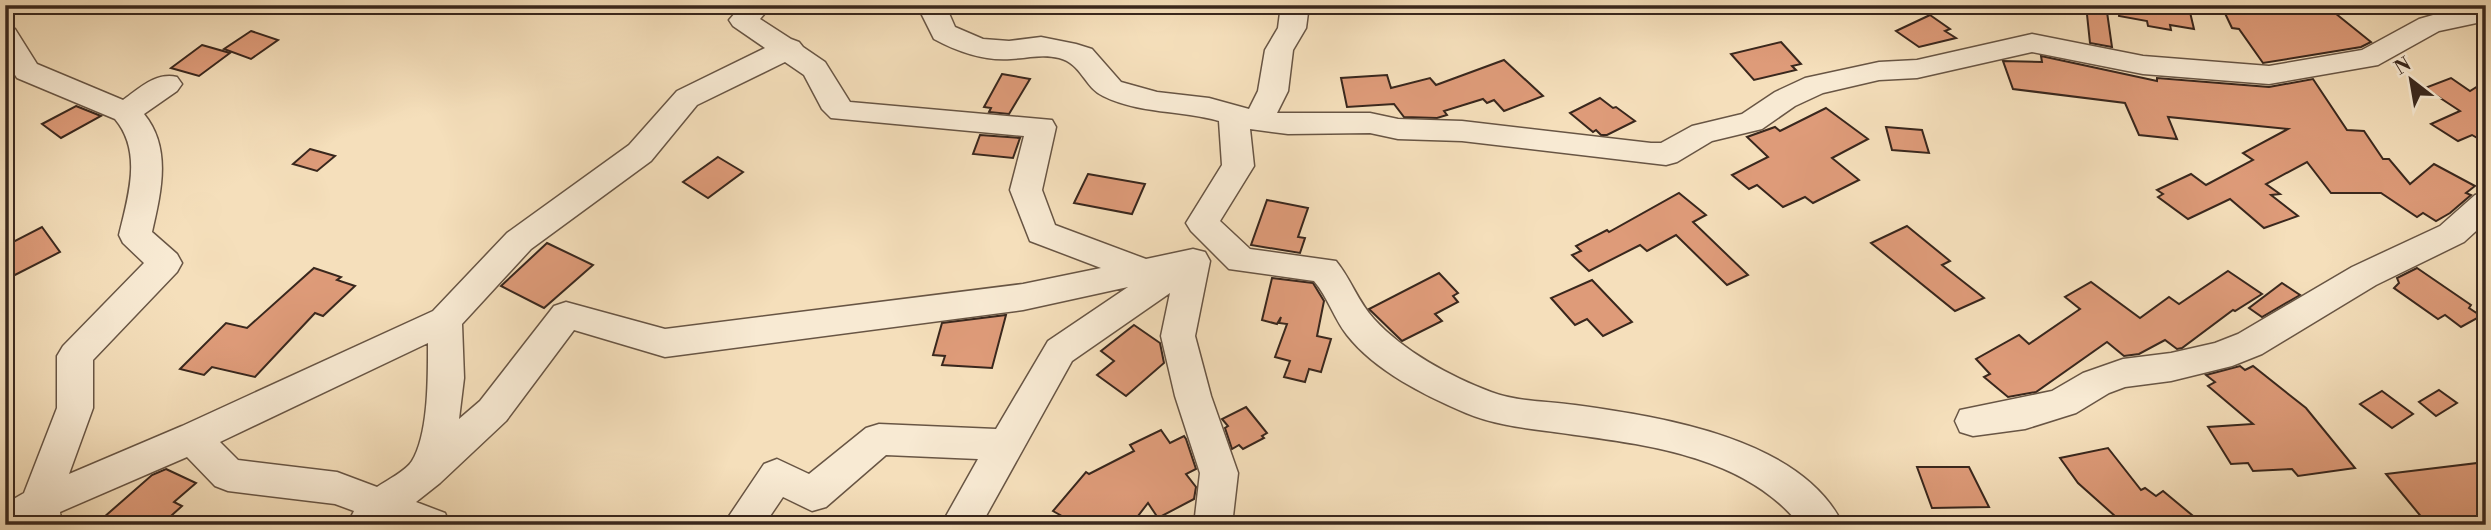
<svg xmlns="http://www.w3.org/2000/svg" width="2491" height="530" viewBox="0 0 2491 530" font-family="'Libre Bodoni',serif">
<style>
.building{fill:#de9b79;stroke:#39271d;stroke-width:2}
.lines{fill:none;stroke-linecap:round;stroke-linejoin:round}
.minor-casing{stroke:#685544;stroke-width:3}
.minor{fill:#f8ead3;fill-rule:evenodd}
</style>
<rect width="100%" height="100%" fill="#f5dfbb"/>
<filter id="stains"><feTurbulence type="fractalNoise" baseFrequency=".00286" numOctaves="4"/><feColorMatrix values="0 0 0 0 .2 0 0 0 0 .09 0 0 0 0 .02 0 0 0 .5 -.17"/></filter>
<radialGradient id="worn" r=".72"><stop offset=".6" stop-color="#630" stop-opacity="0"/><stop offset="1" stop-color="#630" stop-opacity=".3"/></radialGradient>
<g class="building">
<polygon points="2086,5 2106,5 2112,47 2090,43"/>
<polygon points="2120,5 2189,8 2194,29 2170,25 2171,30 2148,26 2147,21 2119,16"/>
<polygon points="2221,5 2264,5 2269,14 2330,9 2371,42 2361,47 2263,63 2239,29 2232,28"/>
<polygon points="1930,15 1950,29 1945,31 1956,38 1919,47 1896,31"/>
<polygon points="251,31 278,40 251,59 224,49"/>
<polygon points="1781,42 1801,64 1792,66 1796,70 1754,80 1731,54"/>
<polygon points="202,45 230,53 199,76 171,68"/>
<polygon points="2041,56 2157,81 2157,78 2269,87 2313,79 2347,130 2364,131 2383,159 2389,159 2410,184 2434,164 2475,186 2466,193 2471,195 2450,213 2436,221 2423,213 2417,217 2381,193 2331,193 2307,162 2266,184 2280,194 2271,195 2298,216 2264,228 2230,199 2188,219 2158,197 2163,194 2157,190 2191,174 2206,185 2253,160 2243,153 2288,129 2168,117 2177,139 2139,135 2125,103 2013,89 2003,61 2042,62"/>
<polygon points="1504,60 1543,96 1504,111 1494,100 1487,103 1483,99 1444,111 1447,115 1437,118 1404,117 1394,104 1347,107 1341,78 1387,75 1391,88 1430,78 1436,85"/>
<polygon points="1002,74 1030,79 1009,114 989,112 991,108 984,107"/>
<polygon points="2451,78 2470,91 2486,81 2486,143 2472,135 2458,141 2431,124 2460,111 2425,88"/>
<polygon points="1600,98 1613,108 1616,107 1635,121 1607,135 1601,135 1596,130 1593,132 1570,113"/>
<polygon points="76,106 101,116 61,138 42,124"/>
<polygon points="1826,108 1868,139 1832,158 1859,180 1813,203 1805,197 1783,207 1757,185 1749,189 1732,175 1768,157 1747,137 1775,127 1780,131"/>
<polygon points="1886,127 1922,130 1929,153 1892,150"/>
<polygon points="980,135 1020,138 1013,158 973,154"/>
<polygon points="310,149 335,156 317,171 293,164"/>
<polygon points="718,157 743,172 708,198 683,182"/>
<polygon points="1088,174 1145,184 1132,214 1074,203"/>
<polygon points="1679,193 1706,215 1693,222 1748,275 1727,285 1676,235 1647,251 1640,245 1589,271 1572,255 1581,251 1576,246 1607,230 1609,232"/>
<polygon points="1267,200 1308,208 1298,237 1305,238 1300,253 1251,245"/>
<polygon points="1907,226 1950,261 1942,265 1984,298 1955,311 1871,243"/>
<polygon points="42,227 60,252 5,280 5,246"/>
<polygon points="547,243 593,265 544,308 501,286"/>
<polygon points="314,268 341,277 337,280 355,286 323,316 315,313 255,377 212,367 204,375 180,369 226,323 247,328"/>
<polygon points="2417,268 2471,305 2469,308 2481,316 2461,327 2445,315 2438,319 2394,288 2399,283 2397,278"/>
<polygon points="2228,271 2262,294 2235,311 2233,310 2182,348 2177,349 2165,340 2139,354 2124,356 2107,342 2036,392 2008,397 1984,377 1990,374 1976,359 2019,335 2029,344 2080,309 2065,297 2091,282 2140,318 2169,297 2179,304"/>
<polygon points="1439,273 1458,293 1453,296 1458,302 1435,314 1442,321 1402,341 1369,309"/>
<polygon points="1272,278 1313,283 1324,301 1317,336 1331,339 1321,372 1309,369 1305,382 1284,377 1290,361 1275,357 1287,324 1279,323 1281,317 1277,324 1262,320"/>
<polygon points="1592,280 1632,322 1603,336 1587,319 1575,325 1551,298"/>
<polygon points="2282,283 2300,295 2262,317 2249,308"/>
<polygon points="1006,315 992,368 942,365 945,356 933,355 942,323"/>
<polygon points="1134,325 1160,343 1164,363 1126,396 1097,375 1114,361 1101,351"/>
<polygon points="2240,366 2245,370 2253,366 2306,408 2355,468 2298,476 2292,469 2253,471 2248,463 2231,464 2208,427 2253,424 2208,386 2215,382 2206,375"/>
<polygon points="2439,390 2457,403 2436,416 2419,402"/>
<polygon points="2382,391 2413,414 2392,428 2360,404"/>
<polygon points="1246,407 1267,433 1262,436 1264,438 1243,449 1239,445 1232,449 1225,428 1228,426 1222,419"/>
<polygon points="1161,430 1170,443 1184,436 1186,439 1196,469 1186,474 1196,487 1194,499 1158,518 1148,503 1131,525 1078,525 1053,511 1086,472 1089,474 1134,451 1130,445"/>
<polygon points="2108,448 2141,490 2145,488 2156,496 2163,491 2204,525 2125,525 2078,483 2060,458"/>
<polygon points="2486,462 2486,525 2428,525 2386,474"/>
<polygon points="1917,467 1969,467 1989,507 1932,508"/>
<polygon points="166,469 196,483 174,502 182,506 161,525 95,525 152,475"/>
</g>
<g class="lines">
<g class="minor-casing">
<g id="minor">
<path d="M742,5H772L760,19L791,39L799,42L803,47L825,62L850,102L1052,120L1056,127L1042,190L1055,225L1146,259L1193,249L1205,252L1210,261L1195,336L1211,396L1238,473L1232,525H1194L1200,473L1175,396L1161,336L1170,293L1072,361L981,525H941L978,459L886,455L826,507L812,511L783,497L764,525H723L764,464L777,459L809,474L866,428L879,424L996,429L1048,341L1128,287L1023,310L665,357L574,330L506,421L440,483L416,502L445,513L450,525H347L354,511L335,504L228,491L215,486L187,457L60,512L62,525H5V504L24,493L57,408V356L63,346L144,263L123,243L119,235C128,197 143,152 115,119L17,78L5,59V26L15,29L37,64L123,100C140,88 156,72 177,77L182,84L177,91L144,114C172,148 161,192 152,232L177,254L182,263L177,272L93,360V408L69,474L182,426L433,311L507,233L629,145L677,91L765,48L733,26L729,20ZM785,62L804,75L822,109L831,118L1024,136L1010,190L1030,241L1101,268L1023,284L665,329L566,302L554,306L480,401L459,419L464,378L462,324L531,249L651,161L697,105ZM428,343C428,375 429,433 412,461C406,471 387,480 377,487L337,472L238,460L220,442Z"/>
<path d="M922,5H950L948,11L955,27L983,39L1009,41L1041,37L1076,44L1092,49L1121,82L1157,92L1209,98L1249,109L1258,91L1265,50L1278,28L1281,5H1309L1306,28L1293,50L1288,91L1277,113H1370L1398,119L1462,121L1651,143H1661L1692,126L1742,114L1775,92L1805,78L1879,62L1917,60L2032,34L2143,56L2269,66L2362,50L2419,19L2461,7L2486,5V21L2439,31L2378,65L2269,84L2143,74L2032,52L1917,78L1879,80L1823,93L1795,106L1762,129L1712,141L1677,162L1666,165L1462,141L1398,139L1370,133L1288,134L1250,129L1254,166L1220,221L1250,249L1336,261C1351,279 1358,302 1374,319C1403,351 1451,377 1491,392C1517,402 1548,401 1575,405C1661,417 1802,438 1843,525H1800C1743,453 1639,444 1554,432C1524,428 1495,425 1466,413C1426,396 1375,371 1347,335C1334,319 1328,297 1314,281L1229,269L1191,231L1186,223L1222,165L1219,121C1181,110 1139,114 1103,96C1085,88 1081,63 1059,58C1043,54 1028,58 1011,59C984,61 958,52 934,39L920,11Z"/>
<polygon points="2486,192 2486,222 2464,242 2376,285 2262,354 2232,366 2171,381 2125,387 2109,393 2076,413 2025,429 1973,436 1960,432 1955,421 1960,410 2052,391 2083,373 2123,359 2171,353 2215,343 2238,334 2352,267 2440,226 2475,195"/>
</g>
</g>
<use href="#minor" class="minor"/>
</g>
<rect width="2491" height="530" fill="none" stroke="#f5dfbb" stroke-width="28"/>
<rect x="7" y="7" width="2477" height="516" fill="none" stroke="#39271d" stroke-width="3.5"/>
<rect x="14" y="14" width="2463" height="502" fill="none" stroke="#39271d" stroke-width="2"/>
<g transform="translate(2411 80) rotate(329)" stroke="#f8ead3" stroke-width="5" paint-order="stroke">
<path d="M0-5L12 26L0 18L-12 26Z" fill="#39271d"/>
<text y="-10" font-size="19" font-weight="bold" text-anchor="middle" fill="#39271d">N</text>
</g>
<rect width="100%" height="100%" filter="url(#stains)"/>
<rect width="100%" height="100%" fill="url(#worn)"/>
</svg>
